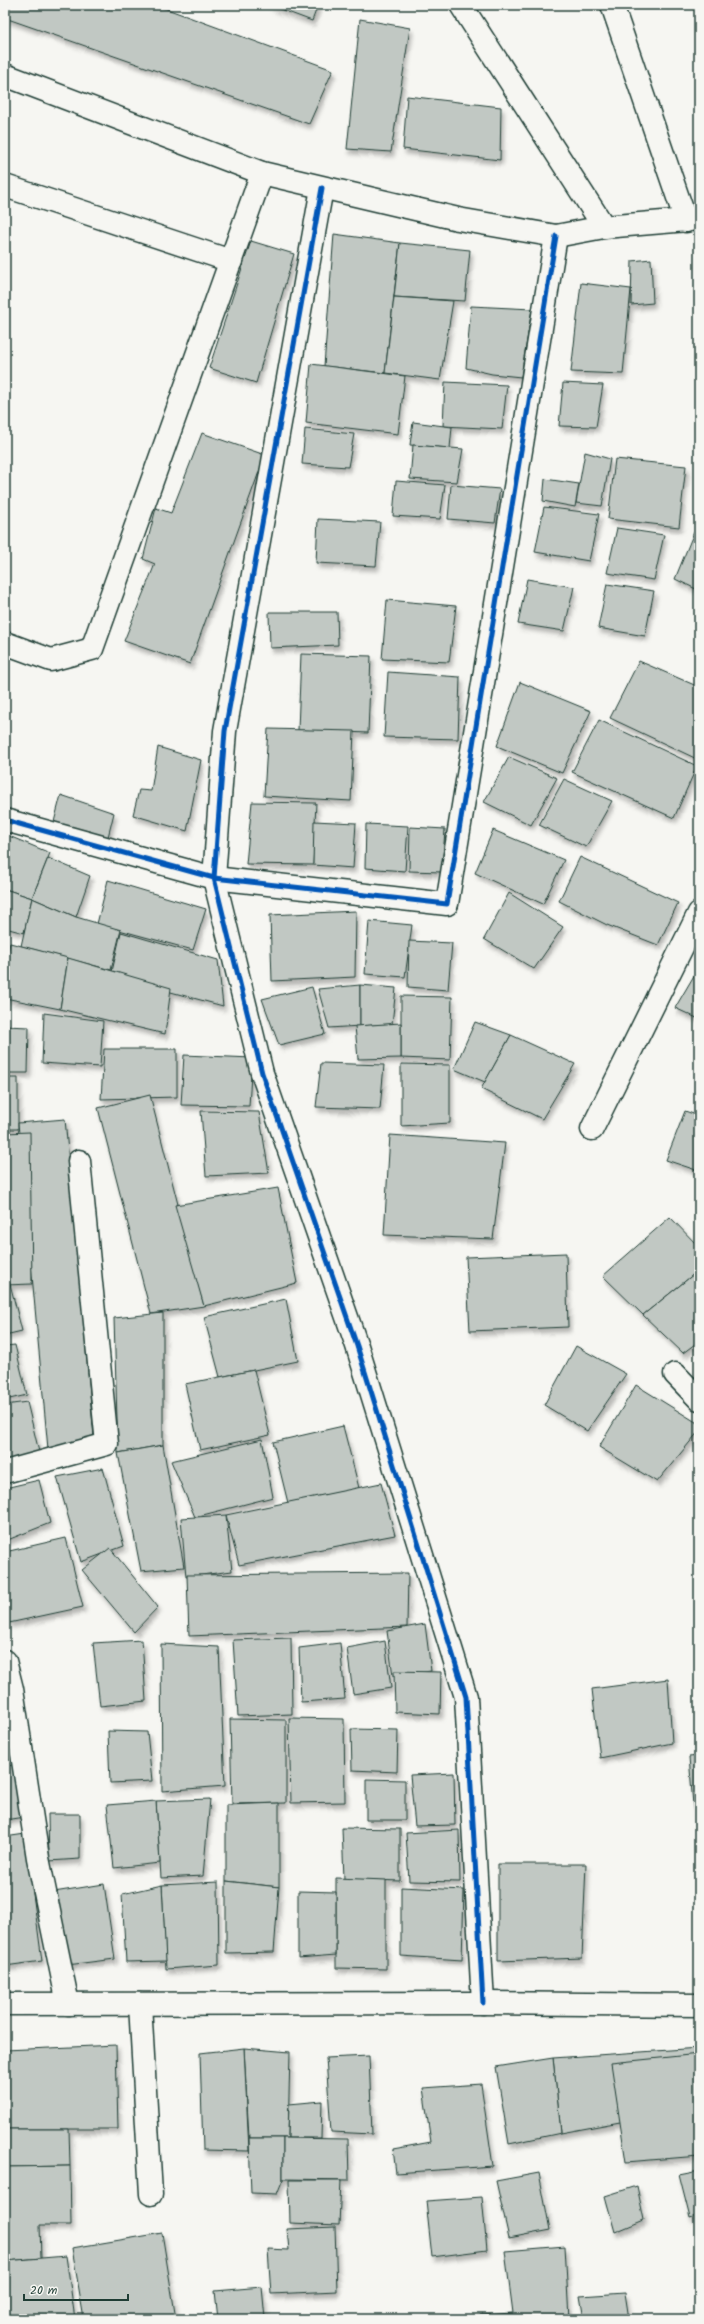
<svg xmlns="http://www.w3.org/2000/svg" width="704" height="2324" viewBox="0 0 704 2324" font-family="Kalam,sans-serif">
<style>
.building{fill:#c1c8c3;stroke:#1f3d34;filter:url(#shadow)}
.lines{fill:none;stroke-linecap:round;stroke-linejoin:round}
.minor-casing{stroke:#1f3d34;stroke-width:25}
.minor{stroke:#f6f6f2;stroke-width:22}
.cycleway-casing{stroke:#f6f6f2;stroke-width:8}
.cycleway{stroke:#0057b8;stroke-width:5}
</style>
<defs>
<filter id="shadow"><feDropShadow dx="2.5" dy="4.5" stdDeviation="2" flood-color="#0004"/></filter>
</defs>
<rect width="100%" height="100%" fill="#f6f6f2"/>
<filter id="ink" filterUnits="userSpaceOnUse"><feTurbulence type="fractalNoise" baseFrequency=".025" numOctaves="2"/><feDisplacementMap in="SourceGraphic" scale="8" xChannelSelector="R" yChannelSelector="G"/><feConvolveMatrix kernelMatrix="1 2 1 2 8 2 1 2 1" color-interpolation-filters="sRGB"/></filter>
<g filter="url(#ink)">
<g class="building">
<polygon points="5,5 156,5 333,70 309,124 5,18"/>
<polygon points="269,5 318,5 312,21"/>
<polygon points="360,19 410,28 391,152 347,149"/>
<polygon points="407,96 501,107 500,160 403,149"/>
<polygon points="334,234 400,243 385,373 324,366"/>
<polygon points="251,241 294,254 256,383 209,368"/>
<polygon points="400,243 470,250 465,301 394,297"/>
<polygon points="651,259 653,303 631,305 632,261"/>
<polygon points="581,283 631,289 623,374 571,372"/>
<polygon points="394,297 453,301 440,380 385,373"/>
<polygon points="471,306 532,309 521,377 492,374 466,368"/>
<polygon points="311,364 405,376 398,434 306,423"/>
<polygon points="445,382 507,385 502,429 443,426"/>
<polygon points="563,383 603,385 596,427 559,426"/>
<polygon points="413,422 452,427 450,448 410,445"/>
<polygon points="305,429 354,434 348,467 302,464"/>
<polygon points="202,433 265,455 190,664 124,641 155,564 143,559 156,508 171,513"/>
<polygon points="413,445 463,449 457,482 410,479"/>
<polygon points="585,452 610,459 602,506 576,503"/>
<polygon points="615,459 686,466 679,527 608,519"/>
<polygon points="545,479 579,484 575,507 543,501"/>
<polygon points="396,481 445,485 440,519 393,516"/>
<polygon points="451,485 500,489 495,523 448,519"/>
<polygon points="544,507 599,514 589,561 535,552"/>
<polygon points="318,519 380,522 376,566 316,563"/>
<polygon points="617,528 664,535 654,580 607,573"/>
<polygon points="694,532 699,533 699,583 696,589 675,579"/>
<polygon points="527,579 574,587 564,631 518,624"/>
<polygon points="607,584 654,591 645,636 598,628"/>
<polygon points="387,600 456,606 449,662 382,659"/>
<polygon points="269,612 337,612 338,645 270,648"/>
<polygon points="301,654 371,656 368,733 298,730"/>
<polygon points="639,661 699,687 699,760 610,718"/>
<polygon points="388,672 460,677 458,739 384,737"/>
<polygon points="520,682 591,711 562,773 497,746"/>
<polygon points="599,720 697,766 674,818 572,772"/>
<polygon points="268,729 354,731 351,801 264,796"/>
<polygon points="158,747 201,760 187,831 133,815 139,790 151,791"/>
<polygon points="509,757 557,778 531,825 484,802"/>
<polygon points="564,779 612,801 586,847 539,825"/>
<polygon points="61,795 114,813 108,837 54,822"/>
<polygon points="252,802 316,803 313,865 246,864"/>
<polygon points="314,821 356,823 353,868 313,865"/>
<polygon points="366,824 408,826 405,871 365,868"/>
<polygon points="410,827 445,829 442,872 409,871"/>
<polygon points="493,830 564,860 543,904 475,873"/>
<polygon points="9,836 50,853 32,898 5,889 5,845"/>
<polygon points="580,857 678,903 658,945 607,925 559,901"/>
<polygon points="48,858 90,876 76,917 32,898"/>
<polygon points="108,880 206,909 193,950 97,924"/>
<polygon points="5,889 32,898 24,933 5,928"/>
<polygon points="509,893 563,927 534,969 484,939"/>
<polygon points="32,898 76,917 121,930 111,970 21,946"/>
<polygon points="356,911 355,977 272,981 270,915"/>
<polygon points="369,921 412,925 405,977 365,974"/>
<polygon points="121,932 218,960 223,1006 111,976"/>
<polygon points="409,941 452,943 448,990 408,987"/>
<polygon points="10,943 68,958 60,1009 5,998 5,964"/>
<polygon points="68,958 171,988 165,1034 60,1009"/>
<polygon points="699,967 699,1019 675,1008"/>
<polygon points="360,985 360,1026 329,1028 318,989"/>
<polygon points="360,985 396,988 392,1024 360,1026"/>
<polygon points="312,987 325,1034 279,1045 262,999"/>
<polygon points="401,996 452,997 450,1060 401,1058"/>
<polygon points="44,1013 103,1021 100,1067 42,1063"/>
<polygon points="475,1022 511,1035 485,1082 454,1069"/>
<polygon points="401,1023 401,1058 358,1059 355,1026"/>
<polygon points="5,1026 29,1027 28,1073 5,1073"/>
<polygon points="511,1035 575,1064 542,1119 481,1089"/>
<polygon points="104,1049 177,1049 177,1097 101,1099"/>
<polygon points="184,1055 252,1058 249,1106 181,1105"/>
<polygon points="321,1063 384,1065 380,1109 316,1107"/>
<polygon points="401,1064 450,1065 450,1123 401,1126"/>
<rect x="5" y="1078" width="13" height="51"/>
<polygon points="150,1095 204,1306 151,1314 98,1108"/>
<polygon points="201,1111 259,1112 269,1173 206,1176"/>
<polygon points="685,1111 699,1116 699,1171 666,1160"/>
<polygon points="65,1119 94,1437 48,1449 18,1123"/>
<polygon points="30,1132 32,1284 5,1285 5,1133"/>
<polygon points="390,1135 505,1143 493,1239 384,1235"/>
<polygon points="278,1188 297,1283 204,1306 175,1205"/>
<polygon points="670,1217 699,1247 699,1270 643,1315 603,1276"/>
<polygon points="566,1253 568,1327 470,1331 466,1257"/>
<polygon points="699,1270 699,1341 683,1353 643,1315"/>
<polygon points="9,1280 22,1331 5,1335 5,1281"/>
<polygon points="286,1299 298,1361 220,1377 204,1317"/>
<polygon points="163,1313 163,1445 118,1453 114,1318"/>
<polygon points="15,1345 27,1395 5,1400 5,1346"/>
<polygon points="576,1346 626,1374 587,1431 544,1405"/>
<polygon points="254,1370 270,1435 200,1450 185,1384"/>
<polygon points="636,1385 699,1424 699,1431 657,1482 599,1447"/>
<polygon points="27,1402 39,1452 5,1461 5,1405"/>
<polygon points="343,1426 359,1488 288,1503 273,1442"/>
<polygon points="262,1439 273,1497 195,1517 171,1461"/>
<polygon points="163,1445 184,1567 141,1571 118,1453"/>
<polygon points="103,1468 124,1546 81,1562 57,1477"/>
<polygon points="39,1480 50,1523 5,1541 5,1488"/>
<polygon points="381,1483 395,1535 239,1565 226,1515"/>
<polygon points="226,1515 232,1571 186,1577 181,1518"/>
<polygon points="66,1538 83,1607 9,1623 5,1606 5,1552"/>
<polygon points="110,1548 158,1607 134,1632 82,1570"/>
<polygon points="408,1573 407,1627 189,1636 187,1575"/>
<polygon points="425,1624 431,1671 393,1676 387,1631"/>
<polygon points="291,1638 292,1714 238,1716 233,1640"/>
<polygon points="142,1640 146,1701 100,1706 93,1643"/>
<polygon points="385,1641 391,1688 353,1694 347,1648"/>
<polygon points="340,1643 345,1699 301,1702 299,1648"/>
<polygon points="161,1644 219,1647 225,1786 162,1791"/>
<polygon points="394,1671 441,1672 440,1714 395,1712"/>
<polygon points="668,1679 672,1743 600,1758 592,1689"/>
<polygon points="289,1718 344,1719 345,1802 291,1803"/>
<polygon points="230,1719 286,1720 286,1803 232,1804"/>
<polygon points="5,1727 9,1759 5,1759"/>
<polygon points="351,1729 398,1730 397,1772 352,1770"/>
<polygon points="108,1731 147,1732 152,1781 110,1783"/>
<polygon points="699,1756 699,1877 689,1757"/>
<polygon points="13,1765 24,1817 5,1820 5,1766"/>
<polygon points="454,1773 455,1825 415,1826 410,1775"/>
<polygon points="366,1779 405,1780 405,1820 366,1820"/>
<polygon points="210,1799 203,1876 161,1878 156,1801"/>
<polygon points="156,1801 160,1863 114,1868 107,1805"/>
<polygon points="279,1803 279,1887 226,1881 226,1805"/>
<polygon points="48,1814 80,1814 80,1859 49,1861"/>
<polygon points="342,1828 400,1829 400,1881 344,1879"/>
<polygon points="459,1830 460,1882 409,1881 406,1833"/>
<polygon points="25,1834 42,1961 5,1966 5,1837"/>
<polygon points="498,1864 586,1864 582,1958 498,1961"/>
<polygon points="336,1878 386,1880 386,1969 336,1968"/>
<polygon points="226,1881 279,1887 274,1952 226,1953"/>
<polygon points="218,1882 219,1965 166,1969 162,1885"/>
<polygon points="104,1884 115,1959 67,1965 54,1892"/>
<polygon points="162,1885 166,1961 126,1962 122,1894"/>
<polygon points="401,1887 464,1890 462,1960 401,1956"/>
<polygon points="298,1891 336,1892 336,1955 298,1958"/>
<polygon points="116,2045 118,2129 5,2129 5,2050"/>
<polygon points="244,2048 290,2052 288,2138 249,2138"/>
<polygon points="244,2048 249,2151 203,2150 200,2053"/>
<polygon points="699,2048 699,2112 620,2122 561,2133 553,2058"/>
<polygon points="699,2054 699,2156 626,2162 611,2063"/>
<polygon points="369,2056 372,2134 331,2132 326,2058"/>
<polygon points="553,2058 561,2133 509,2144 496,2067"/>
<polygon points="481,2084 493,2166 396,2173 393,2149 431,2142 423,2088"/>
<polygon points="322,2101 321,2138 288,2138 289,2104"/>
<polygon points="5,2129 69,2129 70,2166 5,2167"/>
<polygon points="249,2138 283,2138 283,2179 277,2194 251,2193"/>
<polygon points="283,2138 348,2139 349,2180 283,2179"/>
<polygon points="70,2166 71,2225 40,2225 41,2258 7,2261 5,2167"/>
<polygon points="699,2171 699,2215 690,2218 679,2175"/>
<polygon points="539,2173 550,2230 509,2238 496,2181"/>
<polygon points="289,2180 341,2180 339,2225 290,2223"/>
<polygon points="637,2186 644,2220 615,2232 605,2196"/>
<polygon points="482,2197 487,2250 432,2257 426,2201"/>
<polygon points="335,2227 337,2291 271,2294 268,2249 289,2250 287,2229"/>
<polygon points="162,2233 176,2319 84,2319 72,2248"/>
<polygon points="565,2246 569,2319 481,2319 480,2315 513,2313 505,2251"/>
<polygon points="66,2256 75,2319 5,2319 5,2261"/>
<polygon points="262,2287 265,2319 218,2319 215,2291"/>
<polygon points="625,2293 629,2319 584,2319 580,2296"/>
</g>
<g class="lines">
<g class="minor-casing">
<g id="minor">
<polyline points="461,5 604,227"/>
<polyline points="612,5 686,221"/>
<polyline points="5,75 262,173 458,219 556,236 604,227 699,219"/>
<polyline points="5,186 231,261"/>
<polyline points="322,188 225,731 214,878 262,1073 357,1346 466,1697 483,2003"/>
<polyline points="5,643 51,660 92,649 262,173"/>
<polyline points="5,820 214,878 447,904 556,236"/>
<polyline points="592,1129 699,913"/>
<polyline points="675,1374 699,1399"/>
<polyline points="5,1472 107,1444 79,1161"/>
<polyline points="5,1661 12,1689 38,1858 68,2004"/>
<polyline points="5,2004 483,2003 699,2005"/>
<polyline points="140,2004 151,2194"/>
</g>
</g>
<use href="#minor" class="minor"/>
<g class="cycleway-casing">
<g id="cycleway">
<polyline points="322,188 225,731 214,878 262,1073 357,1346 466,1697 483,2003"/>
<polyline points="5,820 214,878 447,904 556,236"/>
</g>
</g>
<use href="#cycleway" class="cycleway"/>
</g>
</g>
<rect width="704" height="2324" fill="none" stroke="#f6f6f2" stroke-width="20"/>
<rect x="10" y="10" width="684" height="2304" fill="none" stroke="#1f3d34" stroke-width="1.5" filter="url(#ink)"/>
<path d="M24 2294v6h104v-6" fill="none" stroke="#1f3d34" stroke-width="2"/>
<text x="30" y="2294" font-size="12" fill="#1f3d34" stroke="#f6f6f2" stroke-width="3" paint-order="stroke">20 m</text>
</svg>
